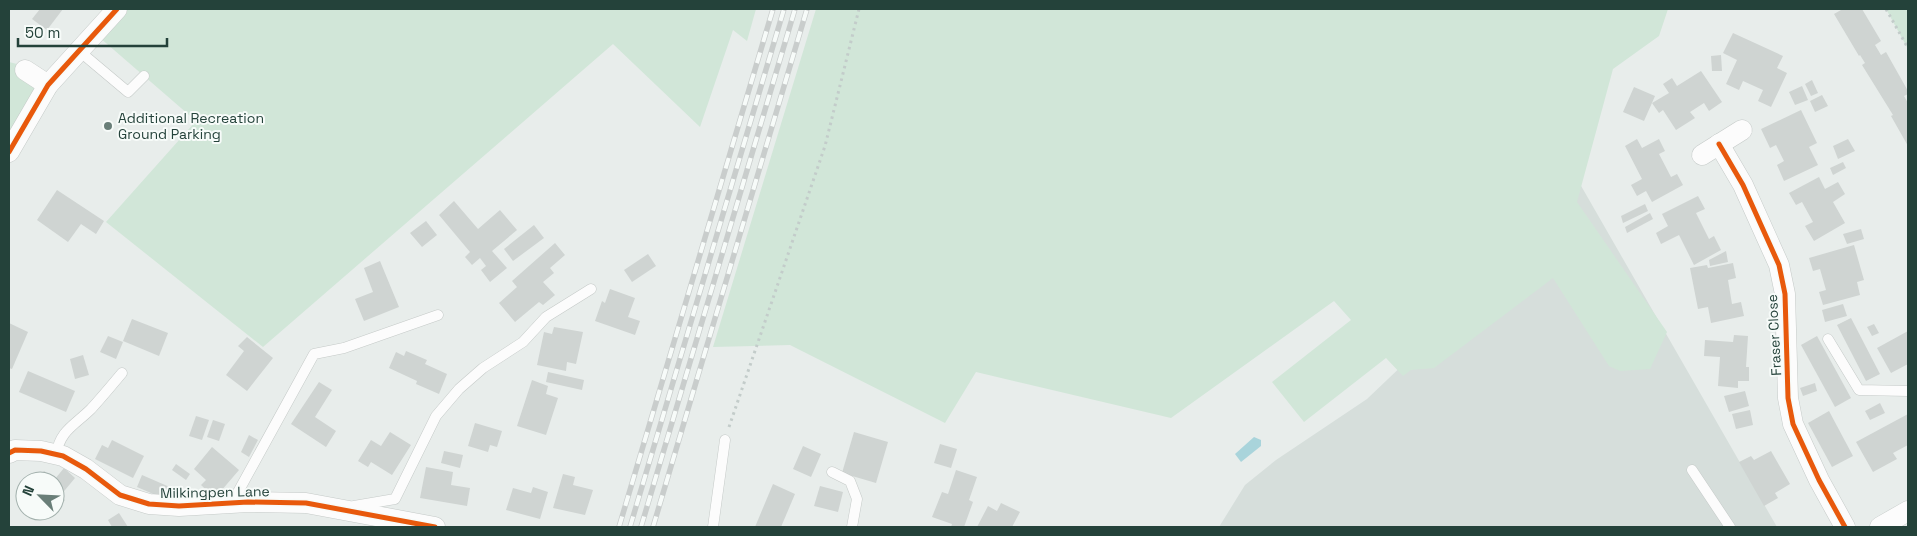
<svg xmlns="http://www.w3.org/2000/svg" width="1917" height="536" viewBox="0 0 1917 536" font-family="'Space Grotesk',sans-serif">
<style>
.built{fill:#d6dedb}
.green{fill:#d1e6d8}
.water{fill:#a9d4db}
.building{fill:#cfd4d2}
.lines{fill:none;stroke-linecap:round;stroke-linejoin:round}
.lane-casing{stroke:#c5cac8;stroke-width:11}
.street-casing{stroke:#c5cac8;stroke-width:21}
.path{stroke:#c3ccca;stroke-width:3;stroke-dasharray:2.5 4;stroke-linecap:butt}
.lane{stroke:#fcfcfc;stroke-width:10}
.street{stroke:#fcfcfc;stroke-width:20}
.rail-casing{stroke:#c9cdcc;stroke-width:5.5}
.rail{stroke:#f7fbf9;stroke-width:4;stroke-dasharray:11;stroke-linecap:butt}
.cycleway-casing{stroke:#f7fbf9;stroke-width:8}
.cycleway{stroke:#e8590c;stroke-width:5}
.poi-dot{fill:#697e78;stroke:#f7fbf9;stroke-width:2}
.labels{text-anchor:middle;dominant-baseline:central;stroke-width:4;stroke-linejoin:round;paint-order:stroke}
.poi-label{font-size:14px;fill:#24423a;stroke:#f7fbf9;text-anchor:start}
.street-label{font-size:14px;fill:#24423a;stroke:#f7fbf9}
</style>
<rect width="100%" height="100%" fill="#e8edeb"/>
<polygon class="built" points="1580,184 1777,527 1219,527 1245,485 1276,460 1367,399 1536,238"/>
<g class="green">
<polygon points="127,9 756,9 747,41 733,30 700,127 613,44 263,347 106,222 196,121 99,37"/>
<polygon points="816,9 1668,9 1659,36 1613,69 1577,202 1667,332 1650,369 1620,371 1609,366 1553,278 1434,368 1411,370 1403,376 1386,358 1304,422 1272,382 1351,320 1334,301 1171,418 976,372 945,423 790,345 713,347"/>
<polygon points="1886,9 1908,9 1908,49"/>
<polygon points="9,62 17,64 47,82 9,147"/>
</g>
<polygon class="water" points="1254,437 1261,440 1261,446 1241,462 1235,454"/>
<g class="building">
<polygon points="40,9 63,9 47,30 32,19"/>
<polygon points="1840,9 1862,9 1881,41 1875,45 1881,55 1886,52 1908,91 1908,94 1904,96 1908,103 1908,146 1891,116 1893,115 1862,65 1865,63 1860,55 1859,56 1834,14 1841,10"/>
<polygon points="1733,33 1783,56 1777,68 1787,73 1771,107 1758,101 1763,90 1743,81 1739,90 1726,84 1737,60 1723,53"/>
<polygon points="1721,55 1722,71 1712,71 1711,56"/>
<polygon points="1701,71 1722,102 1709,111 1704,103 1690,112 1695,118 1676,130 1663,110 1659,113 1652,103 1669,93 1663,84 1672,78 1677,86"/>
<polygon points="1812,80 1818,93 1811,96 1805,84"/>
<polygon points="1802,86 1808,100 1795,105 1789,92"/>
<polygon points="1634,87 1655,96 1644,121 1623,112"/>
<polygon points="1822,95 1828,106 1815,112 1810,101"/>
<polygon points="1801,110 1817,143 1809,147 1818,165 1784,181 1777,165 1784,161 1776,145 1770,148 1761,129"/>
<polygon points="1637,139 1642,148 1659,139 1665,151 1659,154 1671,177 1677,174 1683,185 1652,202 1646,191 1637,196 1631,185 1642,179 1625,146"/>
<polygon points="1848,139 1855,151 1838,159 1833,146"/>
<polygon points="1843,162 1846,168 1833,175 1830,168"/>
<polygon points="1819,177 1825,189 1838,182 1845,194 1833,202 1845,223 1814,241 1805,226 1813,222 1802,202 1796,205 1789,193"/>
<polygon points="57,190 104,221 96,234 81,224 68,242 37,220"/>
<polygon points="1698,196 1705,209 1696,213 1709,239 1714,236 1721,250 1694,265 1679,235 1661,244 1656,233 1668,226 1662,214"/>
<polygon points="454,201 478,229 500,210 517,230 492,251 507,268 490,282 481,270 486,266 480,258 472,265 465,257 470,252 439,215"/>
<polygon points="1645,204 1648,211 1623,223 1621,216"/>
<polygon points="1650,213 1653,219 1627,233 1625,227"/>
<polygon points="426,221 437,235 422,247 410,233"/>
<polygon points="534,225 544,238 513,261 504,249"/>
<polygon points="1861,229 1864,239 1847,244 1843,234"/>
<polygon points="555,243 565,255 550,268 554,273 543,282 555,295 543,305 539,302 515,322 499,303 517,287 512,281"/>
<polygon points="1854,245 1864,280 1857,282 1860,295 1823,305 1819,292 1826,290 1820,269 1813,271 1809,258"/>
<polygon points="1726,251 1728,262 1710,266 1709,260"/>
<polygon points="648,254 656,266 632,282 624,270"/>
<polygon points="380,261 399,307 364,321 355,299 373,292 364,268"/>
<polygon points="1733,263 1736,278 1728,280 1732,304 1741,302 1744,316 1711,323 1708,307 1698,309 1690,268 1707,265 1708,268"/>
<polygon points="610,289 635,298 628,317 640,321 635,335 595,321 602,301 605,303"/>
<polygon points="1843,304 1847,316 1825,322 1822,310"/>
<polygon points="1851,318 1880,374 1866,381 1837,325"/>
<polygon points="132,319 168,333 159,356 123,341"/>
<polygon points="9,323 28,332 12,369 9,368"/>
<polygon points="1874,324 1879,333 1872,336 1867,327"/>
<polygon points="554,327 583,332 576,364 567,362 566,371 537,365 544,332 552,334"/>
<polygon points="1908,331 1908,364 1891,373 1877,348"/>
<polygon points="1734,335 1748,336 1746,367 1749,367 1749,381 1738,381 1738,388 1718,386 1720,357 1704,356 1705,340 1733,342"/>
<polygon points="108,336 123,342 116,359 100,352"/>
<polygon points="1817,336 1851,398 1835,407 1801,345"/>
<polygon points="247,337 273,358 247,391 226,375 244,351 238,346"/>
<polygon points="406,351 427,360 425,364 447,374 439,394 416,384 417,381 389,368 396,352 404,356"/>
<polygon points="83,355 89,375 75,379 70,359"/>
<polygon points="28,371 75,391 66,412 19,392"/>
<polygon points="548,372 584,380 582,390 546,382"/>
<polygon points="532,380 548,386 546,394 558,398 546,435 517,426"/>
<polygon points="319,382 332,390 315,417 336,431 326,447 291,424"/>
<polygon points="1815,383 1817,391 1803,396 1800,388"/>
<polygon points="1745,391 1749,406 1729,412 1724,396"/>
<polygon points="1880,403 1885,413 1870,420 1865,411"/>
<polygon points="1750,410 1753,425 1736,429 1732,414"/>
<polygon points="1829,411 1853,456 1832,467 1808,423"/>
<polygon points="1908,414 1908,445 1893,453 1897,459 1873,472 1856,442"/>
<polygon points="196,416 209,420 202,440 189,436"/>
<polygon points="213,420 225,424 219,441 207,437"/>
<polygon points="475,423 502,431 497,447 490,445 488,452 468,446"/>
<polygon points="390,432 411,445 392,475 371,462 368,467 358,461 371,440 381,446"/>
<polygon points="854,432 888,442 876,483 842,473"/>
<polygon points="249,435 258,440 249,457 241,452"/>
<polygon points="112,440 144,456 133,478 95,459 102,445 108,448"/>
<polygon points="940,444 957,449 951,468 934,463"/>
<polygon points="803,446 821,454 811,477 793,469"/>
<polygon points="212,447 239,470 215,498 201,485 206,480 194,469"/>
<polygon points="444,451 463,455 460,468 441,463"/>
<polygon points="1771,451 1790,484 1775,493 1778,498 1764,506 1739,462 1751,456 1754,460"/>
<polygon points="176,464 190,474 186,480 172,470"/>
<polygon points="426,467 453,472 451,485 470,488 467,506 420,498"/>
<polygon points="64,468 75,478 60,496 65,500 56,511 55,481 36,481 44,471 55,479"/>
<polygon points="956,470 977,477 969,500 973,502 964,527 951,527 952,524 932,517 942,492 948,494"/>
<polygon points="563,474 575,477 573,485 593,490 585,515 553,508"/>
<polygon points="142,475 172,488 167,500 137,487"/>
<polygon points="773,484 795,494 781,527 755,527"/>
<polygon points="820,486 843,492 838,512 814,506"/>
<polygon points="533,487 548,492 540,519 506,510 513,488 531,493"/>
<polygon points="1001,503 1020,512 1012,527 977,527 988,506 997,511"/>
<polygon points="119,513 128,527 112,527 108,520"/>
</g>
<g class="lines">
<g class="lane-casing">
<g id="lane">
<polyline points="78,50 128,92 144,76"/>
<polyline points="1828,339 1859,390 1908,391"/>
<path d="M56,455C60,430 75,425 91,409C102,397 112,385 122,373"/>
<polyline points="1692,470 1730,527"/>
<polyline points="832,472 850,481 857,499 852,527"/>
<polyline points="232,503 314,354 344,348 438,315"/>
<polyline points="354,506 395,499 436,416 459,389 483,368 523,342 546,317 591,289"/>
<polyline points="713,527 725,440"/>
</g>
</g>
<g class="street-casing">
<g id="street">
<polyline points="25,70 48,85"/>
<polyline points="1719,144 1743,185 1779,265 1785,294 1788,398 1793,424 1819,480 1845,527"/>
<polyline points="9,152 48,85 117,9"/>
<polyline points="1702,155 1742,130"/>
<polyline points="9,453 15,450 41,451 63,456 86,469 120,495 149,504 179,506 248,502 306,503 435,527"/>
<polyline points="1880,527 1908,511"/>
</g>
</g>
<g class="path">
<polyline points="1886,9 1908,48"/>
<polyline points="729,427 825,146 859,9"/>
</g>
<use href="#lane" class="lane"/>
<use href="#street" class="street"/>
<g class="rail-casing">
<g id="rail">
<polyline points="619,527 773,9"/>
<polyline points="630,527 784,9"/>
<polyline points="641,527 795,9"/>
<polyline points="653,527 807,9"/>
</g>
</g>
<use href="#rail" class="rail"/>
<g class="cycleway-casing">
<g id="cycleway">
<polyline points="1719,144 1743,185 1779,265 1785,294 1788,398 1793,424 1819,480 1845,527"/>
<polyline points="9,152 48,85 117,9"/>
<polyline points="9,453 15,450 41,451 63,456 86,469 120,495 149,504 179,506 248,502 306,503 435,527"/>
</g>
</g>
<use href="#cycleway" class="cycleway"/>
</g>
<circle class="poi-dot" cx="108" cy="126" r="5"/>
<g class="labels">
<g class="poi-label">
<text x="118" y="118">Additional Recreation<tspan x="118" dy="16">Ground Parking</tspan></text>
</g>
<g class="street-label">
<text transform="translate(1774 335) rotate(-93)">Fraser Close</text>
<text transform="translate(215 492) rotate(-1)">Milkingpen Lane</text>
</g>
</g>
<rect width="1917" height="536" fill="none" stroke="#24423a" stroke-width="20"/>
<g transform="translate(40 496) rotate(294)"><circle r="24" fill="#f7fbf9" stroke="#a3b1ad"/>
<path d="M0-4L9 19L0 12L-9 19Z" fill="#697e78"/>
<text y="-8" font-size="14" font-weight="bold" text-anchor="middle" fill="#24423a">N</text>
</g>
<path d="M18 38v8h149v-8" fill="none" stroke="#24423a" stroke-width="2.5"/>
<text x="25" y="38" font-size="15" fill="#24423a" stroke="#f7fbf9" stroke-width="4" paint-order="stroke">50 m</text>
</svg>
